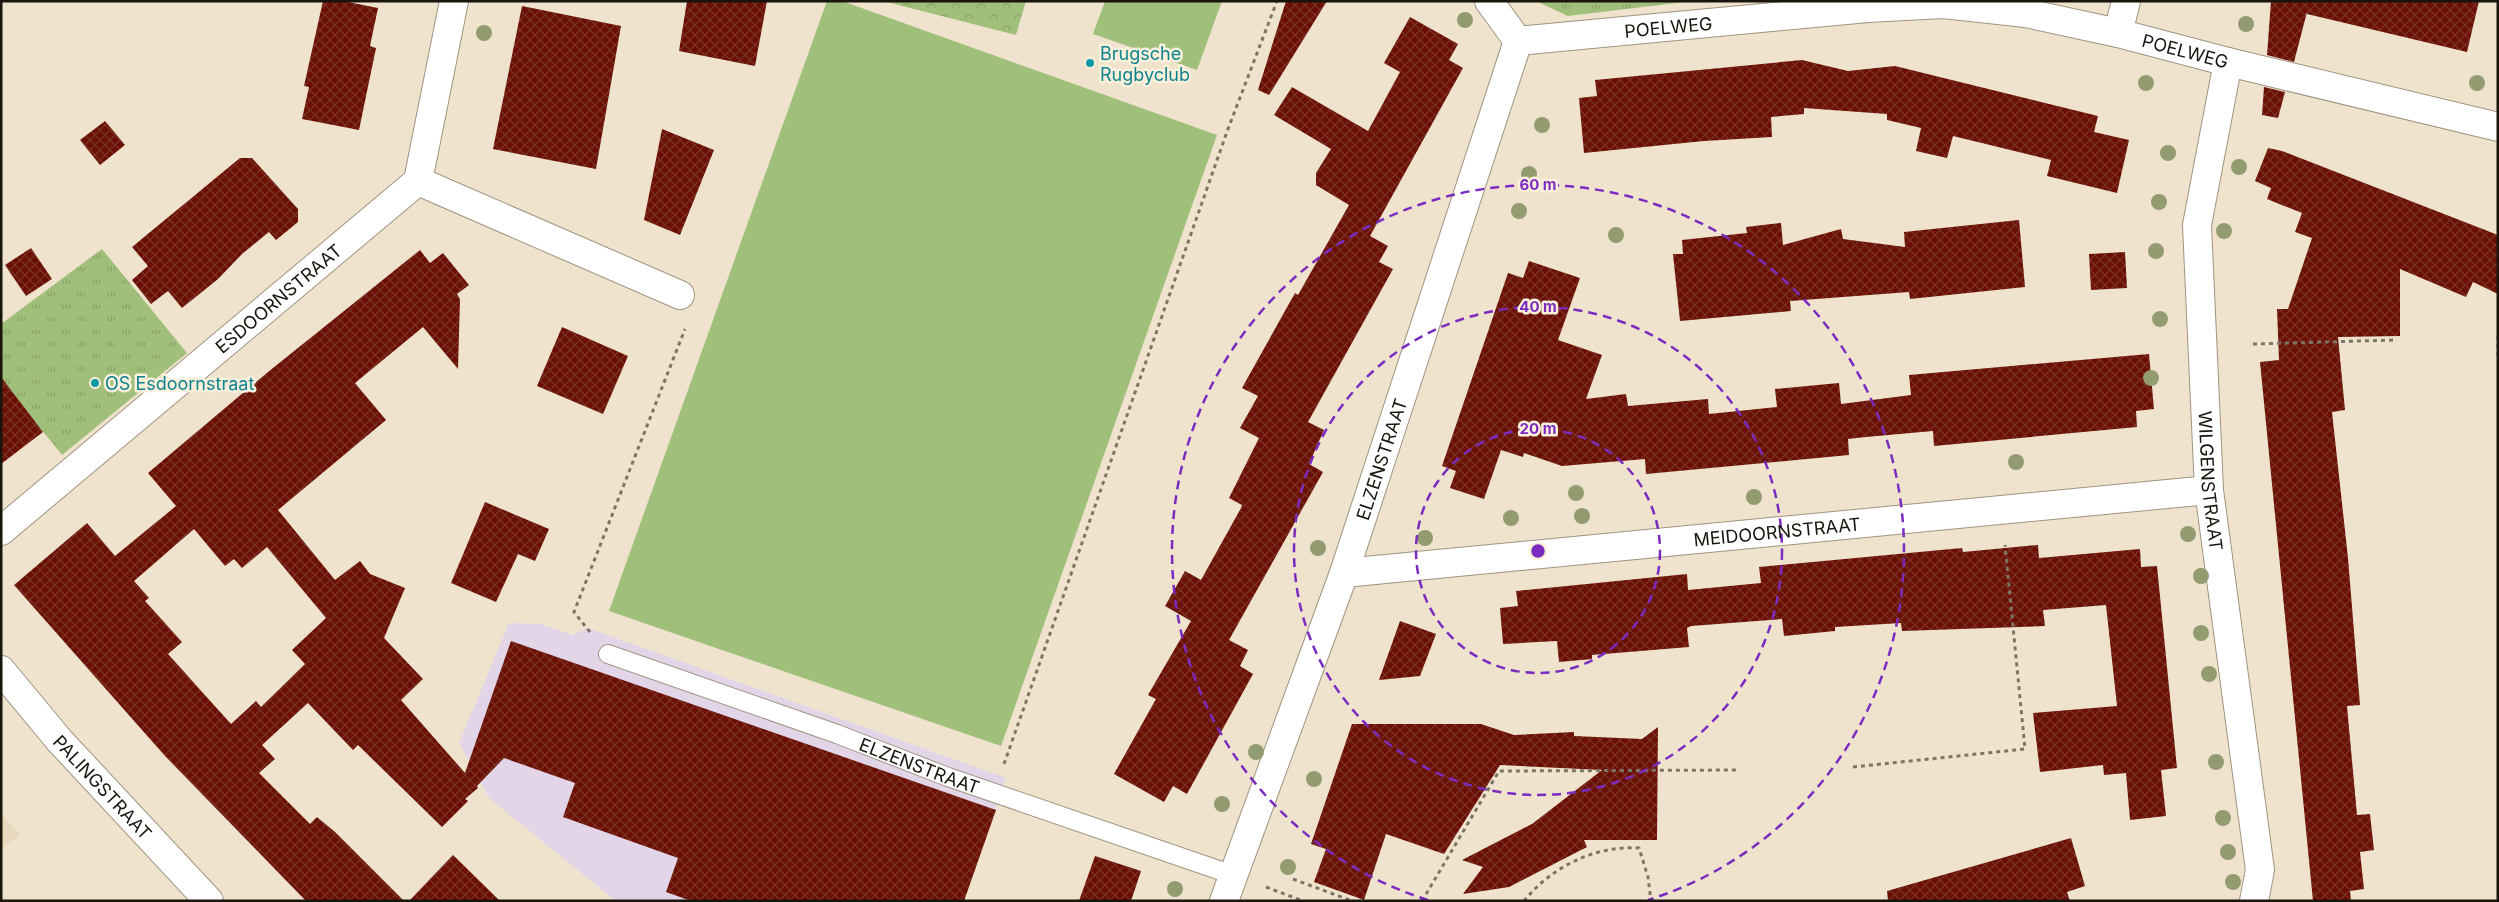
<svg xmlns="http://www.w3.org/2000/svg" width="2499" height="902" viewBox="0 0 2499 902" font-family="Inter,sans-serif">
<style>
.industrial{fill:#e3d5e8}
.built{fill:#e8d8bd}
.grass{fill:url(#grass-tufts)}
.park{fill:url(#park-crowns)}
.garden{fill:#a0bf7a}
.building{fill:url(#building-cross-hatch);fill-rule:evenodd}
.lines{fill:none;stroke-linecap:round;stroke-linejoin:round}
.service-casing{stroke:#9f9480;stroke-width:20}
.minor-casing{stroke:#9f9480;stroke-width:30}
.path{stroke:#7d7668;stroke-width:3;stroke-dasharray:4 4;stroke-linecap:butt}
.service{stroke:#fff;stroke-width:18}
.minor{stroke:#fff;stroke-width:28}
.tree{fill:#939c70}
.ring{fill:none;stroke:#7b2cbf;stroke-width:2.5;stroke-dasharray:9 6}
.culture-dot{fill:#0f9aa8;stroke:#fcf0db;stroke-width:2}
.labels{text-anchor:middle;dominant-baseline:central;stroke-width:5;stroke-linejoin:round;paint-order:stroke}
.street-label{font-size:18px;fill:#19150d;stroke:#fcf0db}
.culture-label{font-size:18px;fill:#0d838f;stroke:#fcf0db;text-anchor:start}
.centre{fill:#7b2cbf;stroke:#fcf0db;stroke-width:2.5}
.ring-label{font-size:15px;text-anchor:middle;font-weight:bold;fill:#7b2cbf;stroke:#fcf0db;stroke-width:5;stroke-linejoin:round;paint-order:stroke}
</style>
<defs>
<pattern id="grass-tufts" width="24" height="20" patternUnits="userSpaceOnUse" patternTransform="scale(1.25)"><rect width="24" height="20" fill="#a0bf7a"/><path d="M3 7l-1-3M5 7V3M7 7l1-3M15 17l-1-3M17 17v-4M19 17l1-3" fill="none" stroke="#89a368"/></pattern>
<pattern id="park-crowns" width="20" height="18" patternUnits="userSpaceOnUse" patternTransform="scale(1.25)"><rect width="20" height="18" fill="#a0bf7a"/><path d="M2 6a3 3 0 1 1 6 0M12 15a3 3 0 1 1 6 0" fill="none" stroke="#89a368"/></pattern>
<pattern id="building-cross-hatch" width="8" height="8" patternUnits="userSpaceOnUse" patternTransform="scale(1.25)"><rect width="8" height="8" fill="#6a0f02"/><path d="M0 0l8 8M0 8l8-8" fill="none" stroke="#7a3126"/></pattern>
</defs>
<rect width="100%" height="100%" fill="#efe3ce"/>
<polygon class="industrial" points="509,623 541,624 573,635 588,628 1006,778 964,901 616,901 489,798 459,743"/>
<polygon class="built" points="1,814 20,835 1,848"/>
<g class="grass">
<polygon points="1536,1 1693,1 1568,16"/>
<polygon points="102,249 187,353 62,455 1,380 1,324"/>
</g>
<polygon class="park" points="883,1 1026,1 1016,35"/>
<g class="garden">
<polygon points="827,1 842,1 1217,135 1001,746 609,611"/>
<polygon points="1105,1 1222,1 1197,70 1093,34"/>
</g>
<g class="building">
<polygon points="323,1 343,1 378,8 370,46 376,48 359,130 302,119 309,87 304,86"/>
<polygon points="687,1 767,1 755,66 679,51"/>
<polygon points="1286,1 1327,1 1269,95 1258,90"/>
<polygon points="2271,1 2479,1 2467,52 2307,14 2307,12 2294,62 2267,55"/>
<polygon points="522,6 621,26 596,169 493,149"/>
<polygon points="1410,17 1458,44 1449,60 1463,68 1370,236 1388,246 1379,262 1393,269 1308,422 1324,430 1309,464 1323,472 1229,640 1248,650 1240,666 1253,674 1187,794 1173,786 1164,802 1114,774 1156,699 1148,695 1191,621 1165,606 1185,571 1201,580 1241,508 1242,505 1229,498 1259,438 1240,428 1258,396 1242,388 1295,293 1298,295 1349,205 1316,185 1316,173 1331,149 1274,115 1292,87 1368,131 1400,72 1384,63"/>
<polygon points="1802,60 1848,71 1895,66 2098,116 2094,132 2129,140 2117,193 2047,176 2051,160 1953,136 1947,158 1916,151 1921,128 1887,120 1887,114 1804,108 1804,114 1771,117 1772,137 1704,141 1584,153 1579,98 1597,96 1595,80"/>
<polygon points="2264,87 2285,92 2278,118 2262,115"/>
<polygon points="105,121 125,145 100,165 80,140"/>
<polygon points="662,129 714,150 680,235 644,220"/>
<polygon points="2268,148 2282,151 2498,235 2498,294 2473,282 2466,297 2400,269 2400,336 2338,337 2345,410 2332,412 2348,558 2360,705 2347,706 2357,815 2370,814 2374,850 2360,852 2364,889 2350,891 2351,901 2313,901 2260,362 2279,360 2277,309 2288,309 2312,238 2295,232 2302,213 2267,199 2271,188 2255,181"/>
<polygon points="240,158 252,158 298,209 298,222 276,240 269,232 242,254 218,279 182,308 168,291 151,304 132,280 148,266 132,247"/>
<polygon points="2019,220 2025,287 1910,299 1909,292 1790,301 1791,311 1680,321 1673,254 1683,254 1682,240 1747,233 1746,227 1781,223 1783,245 1841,229 1843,239 1905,247 1904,232"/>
<polygon points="31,248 52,279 26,296 5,265"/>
<path d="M420,250L430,263L443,253L469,285L457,294L460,299L458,369L423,327L355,383L386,420L278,510L335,580L360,561L370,574L405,588L384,638L423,679L401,700L465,773L511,641L996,810L964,901H691L666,892L678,858L563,817L575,783L504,758L477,786L478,788L465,799L468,801L442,827L358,745L353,750L308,703L262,745L275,759L259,773L310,824L317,817L335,832L404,901H306L165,756L14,585L87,523L115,556L176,506L148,473L268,372ZM194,529L225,566L234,559L242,568L267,547L326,618L292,650L305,664L261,707L256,701L231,724L168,654L182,642L145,601L149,598L134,581Z"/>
<polygon points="2125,252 2127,288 2091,290 2089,254"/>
<polygon points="1529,261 1580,278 1558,340 1602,355 1586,399 1626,394 1628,406 1708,399 1709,414 1777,407 1775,389 1839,383 1841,404 1911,395 1909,375 2149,354 2154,409 2136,411 2137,427 1934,446 1933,431 1866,437 1848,439 1849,455 1646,474 1645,459 1562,466 1524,453 1523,457 1501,450 1484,499 1450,488 1456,471 1442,466 1508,273 1523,278"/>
<polygon points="562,327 628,356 603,414 537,386"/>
<polygon points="1,377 43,432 1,464"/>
<polygon points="485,502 549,529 535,561 518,554 496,602 451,583"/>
<polygon points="2038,545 2039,558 2140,549 2141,567 2157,566 2177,768 2161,770 2166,816 2130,820 2126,773 2104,775 2103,765 2040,772 2033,713 2117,706 2106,605 2043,610 2045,626 1902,631 1901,623 1835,627 1835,631 1784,636 1782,619 1691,626 1687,628 1689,647 1592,655 1592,659 1559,662 1557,641 1503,644 1500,608 1518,606 1516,591 1687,574 1688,590 1761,583 1759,567 1962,548 1963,552"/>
<polygon points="1400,621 1436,634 1420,676 1379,680"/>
<polygon points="1352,724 1481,724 1514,735 1574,732 1574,736 1642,739 1658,727 1657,840 1584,840 1587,847 1509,887 1463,894 1483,867 1462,860 1532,824 1602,770 1500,765 1444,854 1386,834 1364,900 1314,882 1326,849 1311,844"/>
<polygon points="2071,838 2085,886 2067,892 2070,901 1888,901 1887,891"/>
<polygon points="453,855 500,901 409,901"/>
<polygon points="1095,856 1141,871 1131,901 1079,901"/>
</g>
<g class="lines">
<g class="service-casing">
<g id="service">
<path id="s1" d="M608,654L837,734L948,777L1233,875"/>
</g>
</g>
<g class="minor-casing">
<g id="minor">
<polyline points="1489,1 1518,41"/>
<path id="s2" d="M1865,1L1868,8L1943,4L2026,13L2118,33L2228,62L2498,127"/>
<polyline points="2118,33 2126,1"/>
<path id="s3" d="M1518,41L1868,8"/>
<path id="s4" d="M2228,62L2197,225L2209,490L2260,870L2254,901"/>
<polyline points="418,181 680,295"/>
<path id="s5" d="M1,531L418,181L454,1"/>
<path id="s6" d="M1344,573L2209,490"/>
<path id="s7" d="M1,670L59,740L209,901"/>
<path id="s8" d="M1224,901L1344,573L1518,41"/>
</g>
</g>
<g class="path">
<polyline points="2498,336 2498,357"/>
<polyline points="2253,344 2396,340"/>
<polyline points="590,632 574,612 685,329"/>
<polyline points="1004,764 1228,129 1277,1"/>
<polyline points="1853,767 2025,749 2005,545"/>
<polyline points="1293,879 1352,901"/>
<polyline points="1266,887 1303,901"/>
<polyline points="1422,901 1499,771 1740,770"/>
<path d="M1524,901C1551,867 1596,845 1639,848L1648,877L1651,901"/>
</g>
<use href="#service" class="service"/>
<use href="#minor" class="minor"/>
</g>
<g class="tree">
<circle cx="1465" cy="20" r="8"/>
<circle cx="2246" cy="24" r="8"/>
<circle cx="484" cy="33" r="8"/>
<circle cx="2146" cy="83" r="8"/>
<circle cx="2477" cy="83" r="8"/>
<circle cx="1542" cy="125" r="8"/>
<circle cx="2168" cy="153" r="8"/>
<circle cx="2239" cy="167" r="8"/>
<circle cx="1529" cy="174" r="8"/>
<circle cx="2159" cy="202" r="8"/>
<circle cx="1519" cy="211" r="8"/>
<circle cx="2224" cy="231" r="8"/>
<circle cx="1616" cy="235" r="8"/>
<circle cx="2156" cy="251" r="8"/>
<circle cx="2160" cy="319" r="8"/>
<circle cx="2151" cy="378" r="8"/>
<circle cx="2016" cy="462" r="8"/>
<circle cx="1576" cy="493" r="8"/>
<circle cx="1754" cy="497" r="8"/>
<circle cx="1582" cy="516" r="8"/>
<circle cx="1511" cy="518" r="8"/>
<circle cx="2188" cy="534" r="8"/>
<circle cx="1425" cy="538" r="8"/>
<circle cx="1318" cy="548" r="8"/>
<circle cx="2201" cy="576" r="8"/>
<circle cx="2201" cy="633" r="8"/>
<circle cx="2209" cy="674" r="8"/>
<circle cx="1256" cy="752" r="8"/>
<circle cx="2216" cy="762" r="8"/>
<circle cx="1314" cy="779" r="8"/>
<circle cx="1222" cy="804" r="8"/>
<circle cx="2223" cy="818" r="8"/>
<circle cx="2228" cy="852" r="8"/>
<circle cx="1288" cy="867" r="8"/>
<circle cx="2233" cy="882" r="8"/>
<circle cx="1175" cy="889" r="8"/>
</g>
<g class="ring">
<circle cx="1538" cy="551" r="122"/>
<circle cx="1538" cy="551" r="244"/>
<path d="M1428 900A366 366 0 1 1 1648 900"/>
</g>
<g class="culture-dot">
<circle cx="1090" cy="63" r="5"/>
<circle cx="95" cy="383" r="5"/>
</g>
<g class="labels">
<g class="street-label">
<text stroke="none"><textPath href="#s3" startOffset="151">POELWEG</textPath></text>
<text stroke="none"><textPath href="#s2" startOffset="330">POELWEG</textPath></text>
<text stroke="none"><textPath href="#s5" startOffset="362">ESDOORNSTRAAT</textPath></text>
<text stroke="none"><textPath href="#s8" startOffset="469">ELZENSTRAAT</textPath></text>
<text stroke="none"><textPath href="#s4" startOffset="422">WILGENSTRAAT</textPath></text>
<text stroke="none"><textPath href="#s6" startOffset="435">MEIDOORNSTRAAT</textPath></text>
<text stroke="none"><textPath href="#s1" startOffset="331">ELZENSTRAAT</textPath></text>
<text stroke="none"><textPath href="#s7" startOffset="155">PALINGSTRAAT</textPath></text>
</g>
<g class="culture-label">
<text x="1100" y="53">Brugsche<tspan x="1100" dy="21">Rugbyclub</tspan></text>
<text x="105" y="383">OS Esdoornstraat</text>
</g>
</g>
<circle cx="1538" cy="551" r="8" class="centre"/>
<g class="ring-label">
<text x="1538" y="190">60 m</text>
<text x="1538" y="312">40 m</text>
<text x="1538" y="434">20 m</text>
</g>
<rect width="2499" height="902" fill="none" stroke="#19150d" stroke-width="5"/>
</svg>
